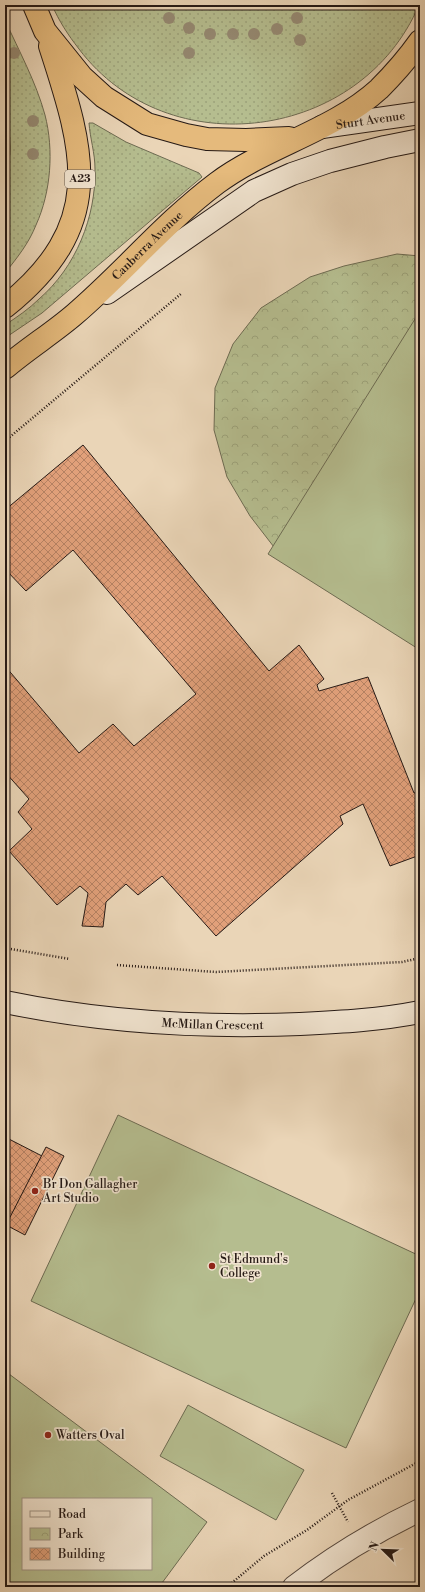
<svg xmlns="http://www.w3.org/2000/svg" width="425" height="1592" viewBox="0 0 425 1592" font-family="'Libre Bodoni',serif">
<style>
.grass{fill:url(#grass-dots);stroke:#6d6b52}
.park{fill:url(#park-crowns);stroke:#6d6b52}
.garden{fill:#b5bd8f;stroke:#6d6b52;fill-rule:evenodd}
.building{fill:url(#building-cross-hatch);stroke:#251915}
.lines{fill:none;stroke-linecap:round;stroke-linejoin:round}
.street-casing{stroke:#56483e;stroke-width:24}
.secondary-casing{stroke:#251915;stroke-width:24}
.highway-casing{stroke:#251915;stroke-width:24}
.path{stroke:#251915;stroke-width:2.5;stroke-dasharray:1 2;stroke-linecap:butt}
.street{stroke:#f1e4d0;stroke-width:22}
.secondary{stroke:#f1e4d0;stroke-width:22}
.highway{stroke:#e5ba7c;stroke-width:22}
.tree{fill:#958972}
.poi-dot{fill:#8f2418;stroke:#f1e4d0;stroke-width:1.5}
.labels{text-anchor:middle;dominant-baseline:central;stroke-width:3.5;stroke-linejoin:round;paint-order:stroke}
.shield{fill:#f1e4d0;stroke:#62564d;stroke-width:1}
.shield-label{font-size:11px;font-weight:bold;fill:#251915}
.street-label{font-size:12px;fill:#251915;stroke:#f1e4d0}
.poi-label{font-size:12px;fill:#251915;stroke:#f1e4d0;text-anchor:start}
</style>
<defs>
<pattern id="grass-dots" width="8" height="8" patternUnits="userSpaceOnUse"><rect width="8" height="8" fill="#b5bd8f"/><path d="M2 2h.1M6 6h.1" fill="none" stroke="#9ca27a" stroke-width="1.8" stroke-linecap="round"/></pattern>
<pattern id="park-crowns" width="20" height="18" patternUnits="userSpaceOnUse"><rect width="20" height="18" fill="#b5bd8f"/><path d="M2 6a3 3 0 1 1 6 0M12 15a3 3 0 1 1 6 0" fill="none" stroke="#9ca27a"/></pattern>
<pattern id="building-cross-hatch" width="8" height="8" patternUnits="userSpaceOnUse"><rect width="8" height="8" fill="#e1a07a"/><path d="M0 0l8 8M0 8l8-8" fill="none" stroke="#b68263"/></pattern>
</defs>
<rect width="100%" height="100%" fill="#ead5b7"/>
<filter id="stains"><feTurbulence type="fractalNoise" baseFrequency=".005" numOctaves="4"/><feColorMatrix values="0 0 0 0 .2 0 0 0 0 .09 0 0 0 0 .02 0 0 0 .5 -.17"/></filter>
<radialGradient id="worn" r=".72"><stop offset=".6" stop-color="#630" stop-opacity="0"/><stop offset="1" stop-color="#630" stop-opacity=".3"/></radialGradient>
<g class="grass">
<path d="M52,5H419C361,141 168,167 79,49C68,35 59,21 52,5Z"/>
<path d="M5,20C19,51 36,82 45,115C54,150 51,192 36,225C29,243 17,258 5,273V185L9,161L10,149L9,133L5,116Z"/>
<path d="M89,123H93L126,142L199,173L202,177L42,313L5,338V325C17,317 29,309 39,299C76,267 96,217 95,169C95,153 90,138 89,123Z"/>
</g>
<polygon class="park" points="397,254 420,256 420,645 277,551 250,516 227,477 214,430 215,388 233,344 261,308 310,277 344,266"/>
<g class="garden">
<path d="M5,116C13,137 10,163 5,185Z"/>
<polygon points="420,311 420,650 268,554"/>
<polygon points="118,1115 420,1256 420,1290 346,1448 31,1301"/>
<path d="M5,1371L207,1522L159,1587H5ZM23,1499H151V1569H23Z"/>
<polygon points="188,1405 304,1470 276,1520 160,1456"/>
</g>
<g class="building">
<polygon points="83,445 269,671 299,645 324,679 317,685 319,691 368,677 414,793 420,791 420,855 390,866 363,804 340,816 343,824 216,936 162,876 138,895 126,884 106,902 103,927 82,926 88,893 80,886 57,905 9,851 32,829 18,812 29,799 5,772 5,666 79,753 113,724 134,746 196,694 73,550 26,591 5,569 5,510"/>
<polygon points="5,1137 42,1156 5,1228"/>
<polygon points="46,1147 64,1156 25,1235 6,1225"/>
</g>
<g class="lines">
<g class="street-casing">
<path id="street" d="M294,1587C333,1557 376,1531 420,1510"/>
</g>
<g class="secondary-casing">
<g id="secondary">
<path id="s1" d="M322,127L420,113"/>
<polyline points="107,293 254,191 292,174 330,161 385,147 420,140"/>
<path id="s2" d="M5,1002C102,1022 201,1028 300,1024C340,1022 380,1020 420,1012"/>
</g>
</g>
<g class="highway-casing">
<g id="highway">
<polyline points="34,5 45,31 82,77 104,97 147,124 186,135 207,139 246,140 289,138"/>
<path d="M5,307C106,226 86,156 50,46"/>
<path id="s3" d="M5,368C27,349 53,333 75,314C124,272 165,222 217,183C267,146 333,131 379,89C394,74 408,58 420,41"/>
</g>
</g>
<g class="path">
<polyline points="5,441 182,293"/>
<polyline points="5,948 70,959"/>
<polyline points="117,965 216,972 402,962 420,958"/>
<polyline points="332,1493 348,1522"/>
<polyline points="227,1587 264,1556 307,1530 348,1500 420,1461"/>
<polyline points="410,1587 420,1583"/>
</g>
<use href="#street" class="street"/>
<use href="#secondary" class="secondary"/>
<use href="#highway" class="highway"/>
</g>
<g class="tree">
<circle cx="169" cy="18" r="6"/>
<circle cx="297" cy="18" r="6"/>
<circle cx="189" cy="28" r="6"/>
<circle cx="277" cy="29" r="6"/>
<circle cx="210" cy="34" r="6"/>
<circle cx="233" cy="34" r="6"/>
<circle cx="254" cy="34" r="6"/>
<circle cx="300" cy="40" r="6"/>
<circle cx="14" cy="53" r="6"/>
<circle cx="189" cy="53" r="6"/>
<circle cx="33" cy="121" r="6"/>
<circle cx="33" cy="154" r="6"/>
</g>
<g class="poi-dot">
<circle cx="35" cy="1191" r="4"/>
<circle cx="212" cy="1266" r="4"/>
<circle cx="48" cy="1435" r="4"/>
</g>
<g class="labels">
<rect class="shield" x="65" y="170" width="30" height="18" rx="3"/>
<g class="shield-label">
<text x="80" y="179">A23</text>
</g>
<g class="street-label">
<text stroke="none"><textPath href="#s1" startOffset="49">Sturt Avenue</textPath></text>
<text stroke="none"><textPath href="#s3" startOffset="188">Canberra Avenue</textPath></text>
<text stroke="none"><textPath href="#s2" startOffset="209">McMillan Crescent</textPath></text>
</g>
<g class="poi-label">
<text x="43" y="1184">Br Don Gallagher<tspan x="43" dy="14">Art Studio</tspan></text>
<text x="220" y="1259">St Edmund's<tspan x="220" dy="14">College</tspan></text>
<text x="56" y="1435">Watters Oval</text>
</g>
</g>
<rect width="425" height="1592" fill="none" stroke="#ead5b7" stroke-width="20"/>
<rect x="6" y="6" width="413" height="1580" fill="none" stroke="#251915" stroke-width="2"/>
<rect x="10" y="10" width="405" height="1572" fill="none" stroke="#251915"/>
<rect x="22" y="1498" width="130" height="72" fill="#f1e4d0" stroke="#9f9385"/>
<rect x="30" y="1511" width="20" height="6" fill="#f1e4d0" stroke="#9f9385"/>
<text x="58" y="1518" font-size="12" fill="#251915">Road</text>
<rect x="30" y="1528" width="20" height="12" fill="url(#park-crowns)" stroke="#9f9385"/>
<text x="58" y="1538" font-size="12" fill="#251915">Park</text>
<rect x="30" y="1548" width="20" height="12" fill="url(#building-cross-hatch)" stroke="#9f9385"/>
<text x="58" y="1558" font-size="12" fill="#251915">Building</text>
<g transform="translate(383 1550) rotate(293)" stroke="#f1e4d0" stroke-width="3" paint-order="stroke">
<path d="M0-3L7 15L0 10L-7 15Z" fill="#251915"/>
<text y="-6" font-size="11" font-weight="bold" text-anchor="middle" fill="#251915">N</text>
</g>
<rect width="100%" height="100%" filter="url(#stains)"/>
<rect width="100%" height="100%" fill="url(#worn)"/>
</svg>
